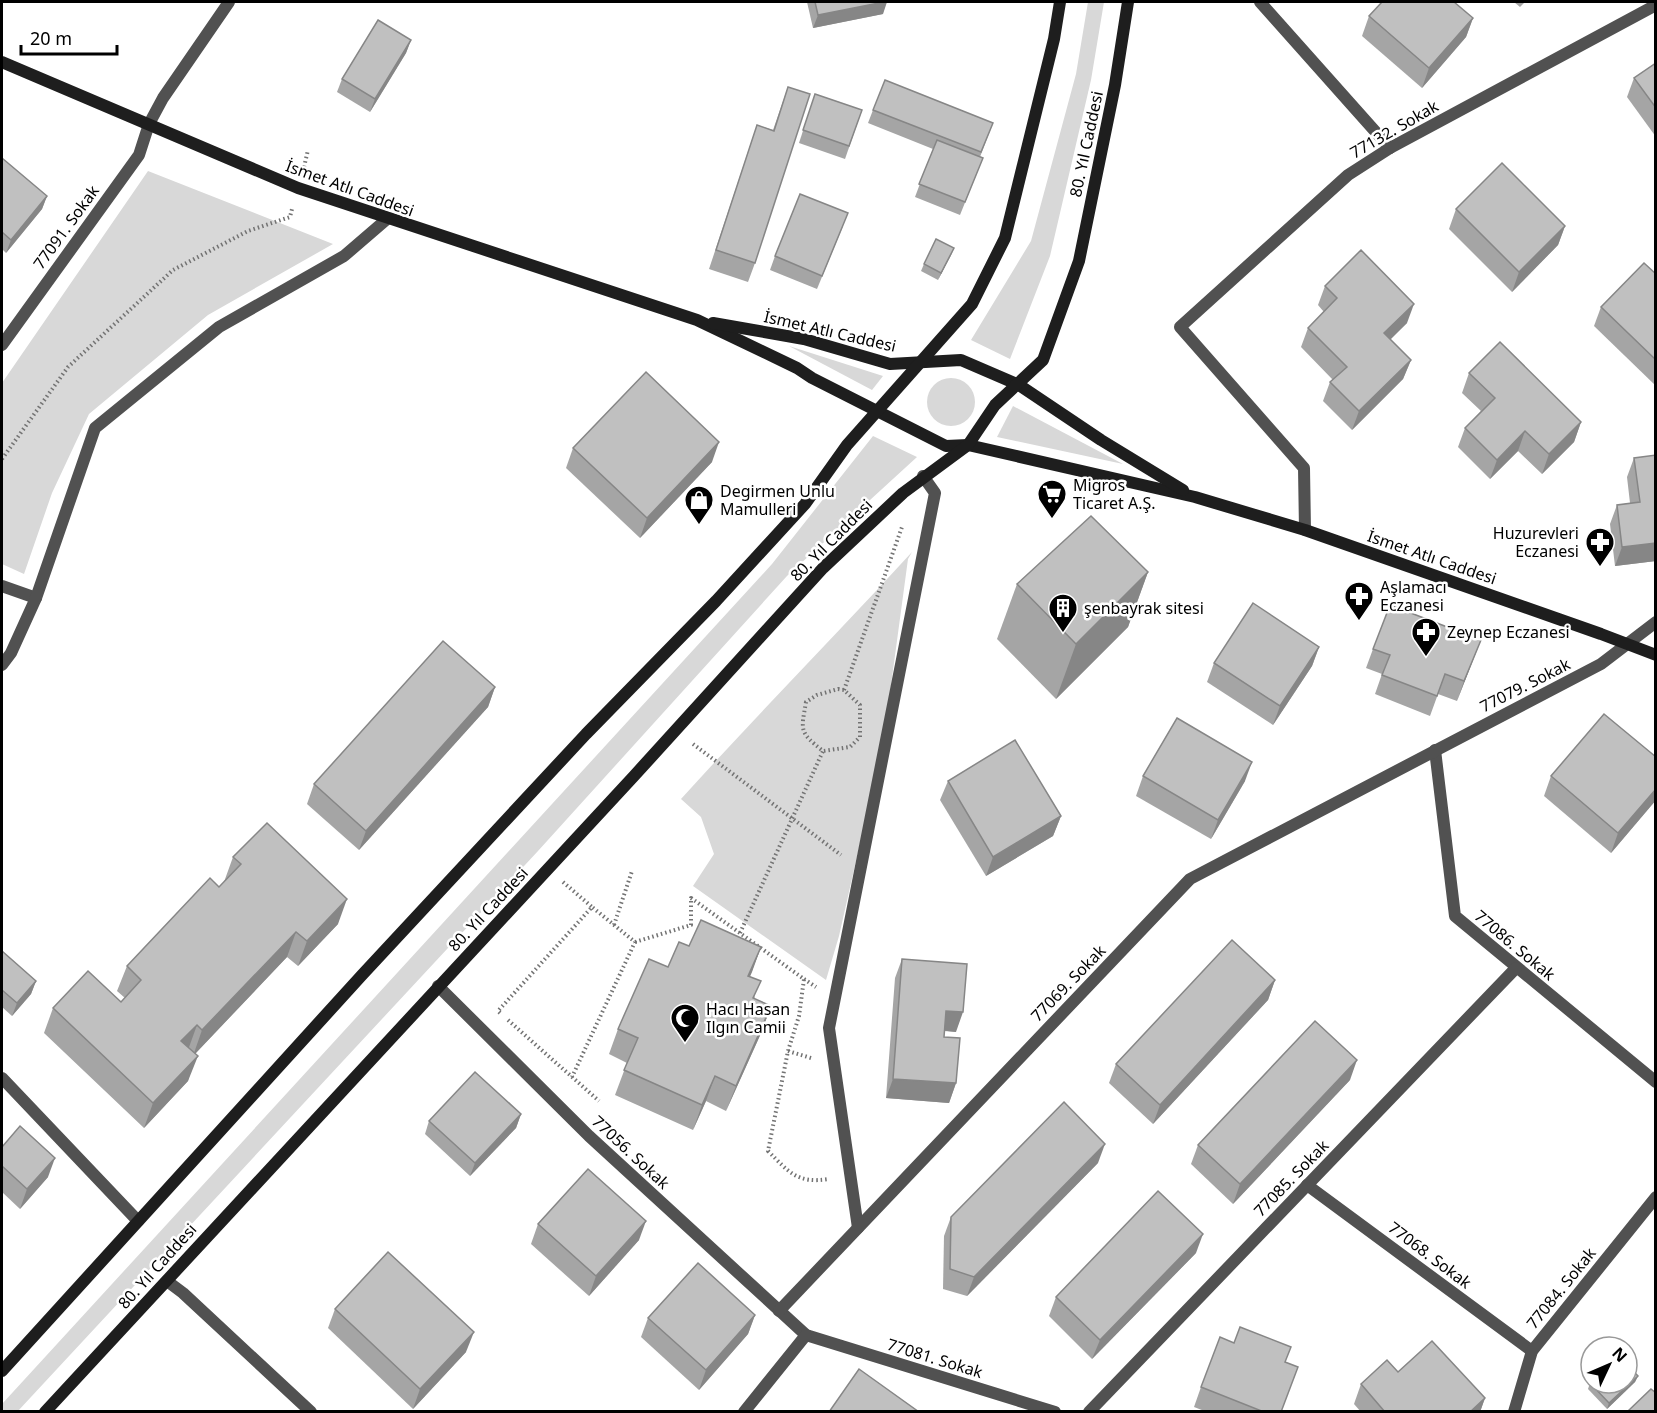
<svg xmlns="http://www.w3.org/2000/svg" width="1657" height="1413" viewBox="0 0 1657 1413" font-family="'Noto Sans',sans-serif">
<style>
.green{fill:#d8d8d8}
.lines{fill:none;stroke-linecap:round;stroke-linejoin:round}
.path{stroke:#737373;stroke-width:4;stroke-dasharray:1.5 3;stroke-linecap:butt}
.minor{stroke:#515151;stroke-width:12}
.secondary{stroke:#1e1e1e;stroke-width:12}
.wall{fill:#a5a5a5}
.shaded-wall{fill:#868686}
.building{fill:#c0c0c0;stroke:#868686;stroke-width:1.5}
.labels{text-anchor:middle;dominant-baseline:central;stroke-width:5;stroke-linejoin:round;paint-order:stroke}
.street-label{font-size:16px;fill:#000;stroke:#fff}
.poi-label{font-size:16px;fill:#000;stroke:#fff;text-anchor:start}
</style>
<rect width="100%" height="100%" fill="#fff"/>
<g class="green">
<polygon points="1088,2 1104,2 1091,80 1050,256 1010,359 971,340 1031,241 1076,74"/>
<polygon points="148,171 333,244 208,315 89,414 52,493 24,574 2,564 2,383"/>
<polygon points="789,346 883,376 872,390"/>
<circle cx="951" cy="402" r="24"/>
<polygon points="1013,406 1123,464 997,437"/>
<polygon points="873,436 917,457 787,576 538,851 18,1411 2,1411 2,1404 772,564"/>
<path d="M912,552L908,559L884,737L839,936L826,980L693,886L714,854L701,817L681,799C757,715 836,635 912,552Z"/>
</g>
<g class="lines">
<g class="path">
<polyline points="304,167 308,150"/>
<polyline points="2,459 68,367 173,270 248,231 290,217 292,209"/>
<path d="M838,689L844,690L860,705V737L850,747L823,751C799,732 801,731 806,702L817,695Z"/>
<polyline points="844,690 902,527"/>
<polyline points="693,744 841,855"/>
<polyline points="563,882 592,907"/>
<polyline points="614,925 632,871"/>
<polyline points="740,933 823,751"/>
<polyline points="635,942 691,925 691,898 804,979 799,1016 788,1051"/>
<polyline points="804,979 816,987"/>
<polyline points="500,1013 498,1011 592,907 635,942 572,1077"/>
<polyline points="508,1020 599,1101"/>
<path d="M811,1058L788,1051L768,1151C789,1172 797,1184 829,1179"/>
</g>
<g class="minor">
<polyline points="1260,2 1390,148"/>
<polyline points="2,345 139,155 149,124 163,98 229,2"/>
<polyline points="1305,530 1304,468 1180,327 1348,175 1390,148 1656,5"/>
<polyline points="2,586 36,598"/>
<polyline points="2,665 11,653 36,598 95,428 219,327 344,256 387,219"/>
<polyline points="1435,750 1455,916 1656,1082"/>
<polyline points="438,986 589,1136 806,1335 1055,1412"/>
<polyline points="2,1078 138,1221"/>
<polyline points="1307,1185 1532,1351"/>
<polyline points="858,1228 829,1028 935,493 923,476"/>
<polyline points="167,1281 183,1293 311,1412"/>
<polyline points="779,1311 1190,879 1601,664 1656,622"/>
<polyline points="744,1412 806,1335"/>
<polyline points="1089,1412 1516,968"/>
<polyline points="1514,1412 1532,1351 1656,1197"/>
</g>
<g class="secondary">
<polyline points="2,62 298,188 697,320 797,368 812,378 946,446 968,445 1195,497 1305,530 1601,634 1656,655"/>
<polyline points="713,323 804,339 890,364 961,360 1019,385 1101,440 1183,490"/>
<polyline points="2,1371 362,975 586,734 716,601 805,504 847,445 972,304 1005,238 1054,39 1060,2"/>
<polyline points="45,1412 634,776 823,568 903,493 968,445 995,405 1043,360 1079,261 1115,85 1128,2"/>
</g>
</g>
<g class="wall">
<polygon points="807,2 884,2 883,14 813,28"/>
<polygon points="1514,2 1525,2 1520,7"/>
<polygon points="1369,16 1473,18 1466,37 1422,88 1362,36"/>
<polygon points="411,40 406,53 370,112 337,92 342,79"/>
<polygon points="1656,63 1656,137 1627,97 1634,78"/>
<polygon points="788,87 755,263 748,282 709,269 757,125 773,130"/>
<polygon points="815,94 862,110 845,159 799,143"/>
<polygon points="873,110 993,123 980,157 983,158 960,215 915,197 933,149 868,123"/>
<polygon points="2,158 47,196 42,209 6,253 2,249"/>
<polygon points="1456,209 1565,226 1558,245 1512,292 1449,229"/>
<polygon points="843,226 817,289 770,270 775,256"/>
<polygon points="954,248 951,255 938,280 921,271 924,264"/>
<polygon points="1656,274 1656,386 1594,326 1601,307"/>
<polygon points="1325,286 1407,323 1390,339 1411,360 1403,379 1352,430 1323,401 1330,382 1333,380 1301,347 1308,328 1324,312 1318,305"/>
<polygon points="1469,373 1581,422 1574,442 1542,474 1518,451 1490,479 1458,447 1465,428 1481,411 1462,393"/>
<polygon points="573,448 712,462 640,538 566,468"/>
<polygon points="1634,458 1656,561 1615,566 1610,524 1617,505 1630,503 1627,477"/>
<polygon points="1148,572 1128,627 1056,699 997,639 1017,584"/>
<polygon points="1481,640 1457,701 1438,694 1430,716 1375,694 1382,674 1366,668 1373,649"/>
<polygon points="1319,647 1312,666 1273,725 1207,682 1214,663"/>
<polygon points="495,687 488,707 359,850 307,804 314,784"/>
<polygon points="1656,757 1656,800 1611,853 1544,796 1551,776"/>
<polygon points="1143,776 1245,781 1211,839 1136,796"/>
<polygon points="948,781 1061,816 1053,836 986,876 940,800"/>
<polygon points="233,857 338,924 298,966 287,957 195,1054 188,1081 144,1128 44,1033 53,1008 121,1002 125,998 117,991 127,966 219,887 224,882"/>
<polygon points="689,946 761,947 750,976 762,1031 726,1111 706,1101 693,1130 615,1095 627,1063 609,1054 618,1029"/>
<polygon points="2,951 36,981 31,994 12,1016 2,1007"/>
<polygon points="902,959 956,1032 944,1031 944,1037 956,1083 949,1103 886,1098 895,978"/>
<polygon points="1275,980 1268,1000 1153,1124 1109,1083 1116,1064"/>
<polygon points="1350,1080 1233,1204 1191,1164 1198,1145"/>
<polygon points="521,1114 516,1128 470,1176 425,1134 429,1121"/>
<polygon points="2,1147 48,1177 20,1209 2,1192"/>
<polygon points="1098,1163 967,1296 943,1289 944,1236 951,1217"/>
<polygon points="538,1224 639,1240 589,1296 531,1244"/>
<polygon points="1196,1253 1092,1359 1049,1316 1056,1297"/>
<polygon points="335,1309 466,1352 413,1409 328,1328"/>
<polygon points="755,1315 748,1334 699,1390 641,1337 648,1318"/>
<polygon points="1286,1363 1281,1412 1207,1412 1194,1407 1201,1387"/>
<polygon points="1398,1372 1485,1398 1480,1412 1361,1412 1354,1404 1361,1384"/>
<polygon points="1638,1376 1635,1382 1607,1409 1588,1389 1590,1383"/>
</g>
<g class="shaded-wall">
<polygon points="884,2 887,2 883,14 813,28 818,15"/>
<polygon points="1473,18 1466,37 1422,88 1429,68"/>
<polygon points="411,40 406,53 370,112 375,99"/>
<polygon points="47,196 42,209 6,253 11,240"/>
<polygon points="1565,226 1558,245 1512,292 1519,272"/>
<polygon points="954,248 951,255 938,280 941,273"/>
<polygon points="1414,304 1407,323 1377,353 1384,333"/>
<polygon points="1411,360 1403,379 1352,430 1359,411"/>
<polygon points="1581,422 1574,442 1542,474 1549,454"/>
<polygon points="1525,431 1518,451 1490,479 1497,460"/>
<polygon points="719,442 712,462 640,538 647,518"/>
<polygon points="1656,543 1656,561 1615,566 1622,547"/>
<polygon points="1148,572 1128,627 1056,699 1076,644"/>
<polygon points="1481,640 1473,660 1457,701 1464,681"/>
<polygon points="1319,647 1312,666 1273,725 1280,706"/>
<polygon points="495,687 488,707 359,850 366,831"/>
<polygon points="1252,762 1245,781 1211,839 1218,820"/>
<polygon points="1656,789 1656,800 1611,853 1618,833"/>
<polygon points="1061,816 1053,836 986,876 993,857"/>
<polygon points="347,899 338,924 298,966 307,941"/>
<polygon points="296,932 287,957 193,1056 202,1030"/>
<polygon points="761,947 752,972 739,1001 748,976"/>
<polygon points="1275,980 1268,1000 1153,1124 1160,1105"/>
<polygon points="36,981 31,994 12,1016 17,1003"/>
<polygon points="771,1006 762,1031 726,1111 736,1086"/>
<polygon points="946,1011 963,1012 956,1032 939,1030"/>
<polygon points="197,1025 188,1050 181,1041"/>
<polygon points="198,1056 188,1081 144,1128 153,1103"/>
<polygon points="1357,1060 1350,1080 1233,1204 1240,1184"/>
<polygon points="715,1076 706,1101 693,1130 702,1105"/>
<polygon points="893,1079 956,1083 949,1103 886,1098"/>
<polygon points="521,1114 516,1128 470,1176 475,1163"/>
<polygon points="1105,1144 1098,1163 967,1296 974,1277"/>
<polygon points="55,1158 48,1177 20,1209 27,1189"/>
<polygon points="646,1221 639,1240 589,1296 596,1276"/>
<polygon points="1203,1234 1196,1253 1092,1359 1100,1340"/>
<polygon points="755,1315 748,1334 699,1390 706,1370"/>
<polygon points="474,1332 466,1352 413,1409 420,1389"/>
<polygon points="1638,1376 1635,1382 1607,1409 1609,1403"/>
<polygon points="1485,1398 1480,1412 1470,1412"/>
</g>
<g class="building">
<polygon points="815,2 884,2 818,15"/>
<polygon points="1382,2 1454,2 1473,18 1429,68 1369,16"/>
<polygon points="378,20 411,40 375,99 342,79"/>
<polygon points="1656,63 1656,108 1634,78"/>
<polygon points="885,80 993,123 981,152 873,110"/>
<polygon points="788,87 810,94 755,263 716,250 757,125 774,131"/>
<polygon points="815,94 862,110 849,146 803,130"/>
<polygon points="937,140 983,158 965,202 919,184"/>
<polygon points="2,158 47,196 11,240 2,232"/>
<polygon points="1502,163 1565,226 1519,272 1456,209"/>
<polygon points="800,194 848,213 822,276 775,256"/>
<polygon points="936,239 954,248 941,273 924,264"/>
<polygon points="1361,250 1414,304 1384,333 1411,360 1359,411 1330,382 1347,367 1308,328 1337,298 1325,286"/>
<polygon points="1644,263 1656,274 1656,360 1601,307"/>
<polygon points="1500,342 1581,422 1549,454 1525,431 1497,460 1465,428 1495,398 1469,373"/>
<polygon points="646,372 719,442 647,518 573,448"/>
<polygon points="1656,455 1656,543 1622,547 1617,505 1640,502 1634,458"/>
<polygon points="1091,516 1148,572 1076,644 1017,584"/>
<polygon points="1253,603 1319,647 1280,706 1214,663"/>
<polygon points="1390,605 1481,640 1464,681 1445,674 1437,696 1382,675 1390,655 1373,649"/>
<polygon points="443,641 495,687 366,831 314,784"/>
<polygon points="1604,714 1656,757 1656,789 1618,833 1551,776"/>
<polygon points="1177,718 1252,762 1218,820 1143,776"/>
<polygon points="1015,740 1061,816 993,857 948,781"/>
<polygon points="267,823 347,899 307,941 296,932 202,1030 197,1025 181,1041 198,1056 153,1103 53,1008 88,971 121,1002 141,980 127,966 210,878 219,887 241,864 233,857"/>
<polygon points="701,920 761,947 748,976 761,981 753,998 771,1006 736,1086 715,1076 702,1105 624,1070 638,1038 618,1029 649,959 668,967 679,942 689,946"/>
<polygon points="1232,940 1275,980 1160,1105 1116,1064"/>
<polygon points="2,951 36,981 17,1003 2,990"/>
<polygon points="902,959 967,964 963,1012 946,1011 944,1037 960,1038 956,1083 893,1079"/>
<polygon points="1315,1021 1357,1060 1240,1184 1198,1145"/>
<polygon points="475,1072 521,1114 475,1163 429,1121"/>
<polygon points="1064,1102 1105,1144 974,1277 950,1269 951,1217"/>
<polygon points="20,1126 55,1158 27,1189 2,1166 2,1147"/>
<polygon points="588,1169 646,1221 596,1276 538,1224"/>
<polygon points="1158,1191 1203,1234 1100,1340 1056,1297"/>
<polygon points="388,1252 474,1332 420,1389 335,1309"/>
<polygon points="698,1263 755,1315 706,1370 648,1318"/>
<polygon points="1240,1327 1291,1347 1285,1362 1298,1367 1281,1412 1264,1412 1201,1387 1220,1337 1234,1343"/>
<polygon points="1432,1341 1485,1398 1470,1412 1385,1412 1361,1384 1387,1360 1398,1372"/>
<polygon points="1627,1365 1638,1376 1609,1403 1590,1383 1627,1383"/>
<polygon points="859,1369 919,1412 829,1412"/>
<polygon points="1651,1389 1656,1393 1656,1412 1627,1412"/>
</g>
<defs>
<g id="supermarket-pin" transform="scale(1.5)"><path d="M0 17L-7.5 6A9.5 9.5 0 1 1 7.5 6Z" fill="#000" stroke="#fff"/><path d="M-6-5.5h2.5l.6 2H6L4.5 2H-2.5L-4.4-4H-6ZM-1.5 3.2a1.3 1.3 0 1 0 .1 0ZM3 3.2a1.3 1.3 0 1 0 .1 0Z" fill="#fff"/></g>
<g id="shop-pin" transform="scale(1.5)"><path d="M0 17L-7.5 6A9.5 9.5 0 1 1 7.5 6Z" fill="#000" stroke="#fff"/><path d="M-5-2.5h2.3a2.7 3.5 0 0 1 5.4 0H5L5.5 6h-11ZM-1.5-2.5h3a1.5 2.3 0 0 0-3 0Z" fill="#fff"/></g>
<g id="pharmacy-pin" transform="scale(1.5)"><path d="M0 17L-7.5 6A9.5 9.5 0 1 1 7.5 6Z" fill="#000" stroke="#fff"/><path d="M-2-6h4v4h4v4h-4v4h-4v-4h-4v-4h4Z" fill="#fff"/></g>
<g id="building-pin" transform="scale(1.5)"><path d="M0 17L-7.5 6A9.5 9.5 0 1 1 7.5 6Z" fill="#000" stroke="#fff"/><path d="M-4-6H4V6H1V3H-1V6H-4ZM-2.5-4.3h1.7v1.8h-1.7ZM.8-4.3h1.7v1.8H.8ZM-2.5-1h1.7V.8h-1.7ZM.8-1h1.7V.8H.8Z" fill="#fff"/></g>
<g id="mosque-pin" transform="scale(1.5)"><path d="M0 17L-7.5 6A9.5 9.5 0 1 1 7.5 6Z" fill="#000" stroke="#fff"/><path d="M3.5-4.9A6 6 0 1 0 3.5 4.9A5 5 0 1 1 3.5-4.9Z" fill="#fff"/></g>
</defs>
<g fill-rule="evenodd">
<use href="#supermarket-pin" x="1052" y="494"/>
<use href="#shop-pin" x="699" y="500"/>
<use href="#pharmacy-pin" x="1600" y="542"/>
<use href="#pharmacy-pin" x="1359" y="596"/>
<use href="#building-pin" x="1063" y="608"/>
<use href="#pharmacy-pin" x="1426" y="632"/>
<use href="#mosque-pin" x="685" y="1018"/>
</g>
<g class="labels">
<g class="street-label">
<text transform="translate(1394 129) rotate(-30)">77132. Sokak</text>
<text transform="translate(1086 144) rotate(-78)">80. Yıl Caddesi</text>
<text transform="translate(350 188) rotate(20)">İsmet Atlı Caddesi</text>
<text transform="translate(66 227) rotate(-54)">77091. Sokak</text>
<text transform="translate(830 331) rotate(13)">İsmet Atlı Caddesi</text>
<text transform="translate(831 540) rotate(-45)">80. Yıl Caddesi</text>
<text transform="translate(1432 557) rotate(19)">İsmet Atlı Caddesi</text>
<text transform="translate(1525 685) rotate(-27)">77079. Sokak</text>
<text transform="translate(488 909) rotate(-47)">80. Yıl Caddesi</text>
<text transform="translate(1515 945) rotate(40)">77086. Sokak</text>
<text transform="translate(1068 983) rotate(-46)">77069. Sokak</text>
<text transform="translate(631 1152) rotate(43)">77056. Sokak</text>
<text transform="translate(1291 1178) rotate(-46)">77085. Sokak</text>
<text transform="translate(1430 1255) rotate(37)">77068. Sokak</text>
<text transform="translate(157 1266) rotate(-48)">80. Yıl Caddesi</text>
<text transform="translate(1561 1288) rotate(-51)">77084. Sokak</text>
<text transform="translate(935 1358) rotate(17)">77081. Sokak</text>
</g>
<g class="poi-label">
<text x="1073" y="485">Migros<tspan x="1073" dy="18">Ticaret A.Ş.</tspan></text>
<text x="720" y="491">Degirmen Unlu<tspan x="720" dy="18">Mamulleri</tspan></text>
<text x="1579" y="533" text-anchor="end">Huzurevleri<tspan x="1579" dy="18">Eczanesi</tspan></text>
<text x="1380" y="587">Aşlamacı<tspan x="1380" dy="18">Eczanesi</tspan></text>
<text x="1084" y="608">şenbayrak sitesi</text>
<text x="1447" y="632">Zeynep Eczanesi</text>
<text x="706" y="1009">Hacı Hasan<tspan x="706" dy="18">Ilgın Camii</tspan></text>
</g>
</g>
<rect width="1657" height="1413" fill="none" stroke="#000000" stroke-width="6"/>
<g transform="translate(1609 1365) rotate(46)"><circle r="28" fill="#ffffff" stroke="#999999" stroke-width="1.5"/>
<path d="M0-4.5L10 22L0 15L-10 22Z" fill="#000000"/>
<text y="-9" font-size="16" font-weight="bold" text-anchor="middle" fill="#000000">N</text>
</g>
<path d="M21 45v9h96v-9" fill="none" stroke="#000000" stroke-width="3"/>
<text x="30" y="45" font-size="18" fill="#000000" stroke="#ffffff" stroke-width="4.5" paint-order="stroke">20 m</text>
</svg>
